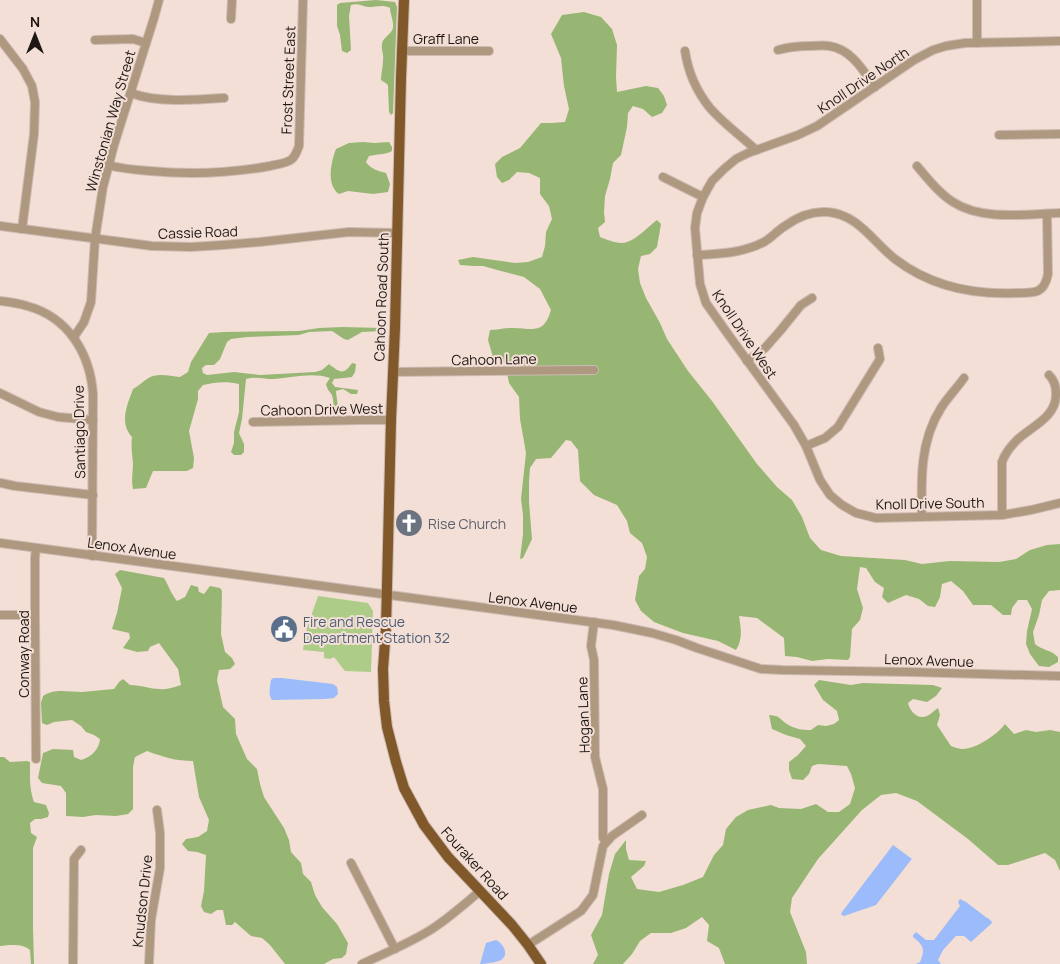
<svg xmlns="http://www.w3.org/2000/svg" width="1060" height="964" viewBox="0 0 1060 964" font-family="Manrope,sans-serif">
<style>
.green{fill:#adcc88}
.forest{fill:#97b673}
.water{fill:#9bbbfa}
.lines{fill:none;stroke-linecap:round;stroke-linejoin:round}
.minor-casing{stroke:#cdbbb3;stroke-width:10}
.major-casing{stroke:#cdbbb3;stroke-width:12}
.minor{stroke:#af9880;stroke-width:8}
.major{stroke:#81582a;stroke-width:10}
.labels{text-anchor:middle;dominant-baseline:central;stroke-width:4;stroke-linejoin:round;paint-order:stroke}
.street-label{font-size:14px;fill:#1e1714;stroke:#f3dfd6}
.worship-label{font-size:14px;fill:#5b616d;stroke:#f3dfd6;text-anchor:start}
.service-label{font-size:14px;fill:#4e5e75;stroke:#f3dfd6;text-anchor:start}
</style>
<rect width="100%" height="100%" fill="#f3dfd6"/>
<polygon class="green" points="318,596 368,603 373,611 371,672 345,671 334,657 330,659 324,658 324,652 303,650 305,634"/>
<g class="forest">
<path d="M376,0L395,2L397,7L393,113L391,115L389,112L388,86L387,84L381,80C381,73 383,67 383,60C384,55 381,49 382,44C383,37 391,35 393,28C394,21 390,14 390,8C383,4 376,7 368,7C361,6 358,3 351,5L349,16L351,50L347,53L342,51L340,35L337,26V5L340,3Z"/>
<path d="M584,12L601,17L612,29L617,45L616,77L617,92L646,86L658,88L664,96L667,105L662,113L652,117L643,109L633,106L628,113L627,127L621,155L613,163L610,179L605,196L604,212L605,222L598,228L600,237C608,240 619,245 627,242C637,239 649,226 657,220L661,224L657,247L650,254L641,256L638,269L640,283L646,298L660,323L667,339L688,371L712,401L757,464L777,487L792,500L802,517L810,538L821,550L841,556L905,560L922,564L950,561L999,562L1016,559L1030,550L1047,545L1060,544V590L1049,591L1042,600L1039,615L1033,632L1035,644C1043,651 1050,649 1058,657V662L1049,667L1039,666L1030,654L1026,644L1027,631L1032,609L1027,600H1018L1012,608L1011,615H1003L991,605H973L963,591L951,581L942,584L940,597L935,607L928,606L919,599L906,595L888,603L882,597L884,588L875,582L866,568L860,567L857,589L863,608L860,620L852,629L850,657L848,660L828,659L812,661L797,657L785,656L784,638L757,618L739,616C741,629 743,639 736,650L718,641L683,633L654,622L641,611L635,600L639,576L645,569L647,557L642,543L630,533L627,521L617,505L594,495L580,481L578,450L571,441L566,440L551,458L536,459L530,468L529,482V502L532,539L523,558L520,559L523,534V515L521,499L526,453L520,419L519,397L509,383L505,363L493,357L488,340L490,330C497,330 504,328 510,328C531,327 543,337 551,310L540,289L524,277L501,271L483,266H474L460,265L458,260L473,257L515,263L528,262L542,257L545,246L546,232L552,219L549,206L540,194V178L529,173L517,172L509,180L502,183L497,177L495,164L502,157L520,148L541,123H552L565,122L569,109L564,86L561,58L551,34L562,15Z"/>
<path d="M363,142L374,143L389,142L392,147V151C385,155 377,154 369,156L366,162C371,169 378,171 386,173L390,184L388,192L373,194L348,191L339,194C326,185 331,162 336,149L349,143Z"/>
<path d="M342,327L382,328H384L383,331L362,332L348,340L344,339L332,331L309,332L299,335L247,337L231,339L227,342L220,359L214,365H206L202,368L203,373L207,375L234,372L260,375L315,372L322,370L329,364C340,373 344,375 352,363L356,364L355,372L352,377L344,378L334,379L332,383L335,387L358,390L357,394H351L343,389L336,391C336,398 340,406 335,412C333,407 334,401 332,395C329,391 327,389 326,384L330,378C312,372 292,378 274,379C265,379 255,376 246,379L242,419L239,433L244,444V452L241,455H234L231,452L234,443V432L239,412V384C227,381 215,382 203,385L198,391V399L189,431L194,458L193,468L187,471H153L146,488L133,489C131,480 133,472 133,463C132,454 131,446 132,437C119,423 127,405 133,389C139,386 142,382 147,379C157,372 169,376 180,377L188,372L191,362L209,333L224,332L299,331L319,328Z"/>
<path d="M120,570L164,578C169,586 171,594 177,601L185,597L191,585L198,587L199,592L204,594L210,586L220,588L222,591L221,634L225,652L232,658L235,664L230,669L219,670L217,680L223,707L235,719L236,734L247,759L257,769L260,784L264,797L284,828L289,840L291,852L301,863L303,874L311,882L315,895L322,907L337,924L348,943L346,954L342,958L333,959L324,964H285L270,945L262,938L251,936L235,922L232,925H226L223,910H217L211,914L204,912L201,906L204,891L206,855L197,852L188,851L182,844L186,839L198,837L207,831L209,820L199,797L193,761C176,761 163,757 147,751L135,757L133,767V809L128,814L116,816L96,815L83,817L66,816V793L61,786L42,783L38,778L43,753L53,749L73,750L74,757L81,760C91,757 99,750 100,739L94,735L86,732L81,726L72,720L54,722L47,725L42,723L41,703L43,696C54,688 69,692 82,692C93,691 103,690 114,689L119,682L123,679L130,685C141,685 150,689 160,689C167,690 174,687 181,685L178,669L159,643L150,647L148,651L137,652L123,648L130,638L129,633L112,629L117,613L122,588L115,574Z"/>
<path d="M819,680L851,685L863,683L933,685L942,688L936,696L927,702L913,699L908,703C910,711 917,720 927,716C931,714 935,710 938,708L940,715L937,725L951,746C954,747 959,749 963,749C976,749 998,734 1005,724L1014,734L1026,730L1036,732L1050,730L1060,732V871L1055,860L1045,853L1008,865H998L968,839L917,801L896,793L881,795L862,810L818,859L792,898L790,912L806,952L807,964H725L719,948L707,941L709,925L702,917L686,928L671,933H651L640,941L632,954L623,964H593L598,955L591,935L602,915L609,874L615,854L626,840V849L629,860L646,861L644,866L631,877L637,889L659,892L683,885L703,877L714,855L723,845L726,829L736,817L748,810L771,805L779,808L801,809L816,804L828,812H839L850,804L855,788L851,774L847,766L818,764L812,766L809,774L803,780L792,779L789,770V762L798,755L806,746L800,739L786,735L772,729L769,715C781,716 778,718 787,724C794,729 803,730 811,730L818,725L826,726L834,724L839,720L837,711L823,700L814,685Z"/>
<path d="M0,757H4L10,762L27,761L30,762C30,776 29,788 34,802L46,805L49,813L48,817L41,819H35L30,823L31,833L37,837L33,848V929L34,964H31L30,950C22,943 10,945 0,946Z"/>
</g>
<g class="water">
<path d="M273,678H282L333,684L337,687L338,694L334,698L325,699L272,700C268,695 270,686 271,680Z"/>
<polygon points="893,845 912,859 911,860 876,905 844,916 842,915 841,914 842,912"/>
<path d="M960,899L966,902L987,918H988L992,922V923L971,942L964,936H956L943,950L938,960L941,964H916L920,962C926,949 923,945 913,937V935L916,932L926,940H934L960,906L958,902Z"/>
<path d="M496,940C503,943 510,955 501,960C498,962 484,964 480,964L486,943Z"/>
</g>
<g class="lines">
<g class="minor-casing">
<g id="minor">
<polyline points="977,0 977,43"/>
<polyline points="231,19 232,0"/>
<polyline points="0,39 23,69 32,86 35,102 34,134 22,229"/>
<polyline points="95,40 133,39 146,43"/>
<polyline points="1060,41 965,43 946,46 933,50 914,60 817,126 798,135 748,153 736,159 724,169 712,181 703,197 697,213 695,228 700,284 706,303 725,330 794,425 806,446 820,480 830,495 842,505 856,513 876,518 1002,515 1031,510 1060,503"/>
<path d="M778,50C789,47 798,46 809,46C816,46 823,45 829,46C851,49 863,70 875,87"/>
<polyline points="402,51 489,51"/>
<path d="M685,51C688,71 697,92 710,108C723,123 741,136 756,150"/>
<path d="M131,93C156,103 196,100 224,98"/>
<polyline points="999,135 1060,134"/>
<path d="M108,165C122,169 136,170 150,171C190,175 231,173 270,166C277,164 286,164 292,159C296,155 297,151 299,146L303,0"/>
<path d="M917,166C928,179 939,193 953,202C982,221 1026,214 1060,213"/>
<polyline points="663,177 703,197"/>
<polyline points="0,226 152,246 191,247 223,245 260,242 349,232 397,233"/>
<path d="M697,255C719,254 743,253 764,242C771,238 777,231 785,226C797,217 812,211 827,212C858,214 873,242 895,259C930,286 974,295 1017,293C1035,293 1044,294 1048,274L1047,214"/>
<path d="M0,301C9,302 18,303 27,306C68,317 90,353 93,394L92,556"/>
<polyline points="74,337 84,322 91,302 95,239 103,187 114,145 154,18 159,0"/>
<polyline points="747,361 765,348 780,331 801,305 812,298"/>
<polyline points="393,372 594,370"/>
<polyline points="0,393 39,412 58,417 93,420"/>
<polyline points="253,422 364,420 391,420"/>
<polyline points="806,446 825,438 838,427 880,359 878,348"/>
<polyline points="1,483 15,486 93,495"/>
<path d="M1002,515V462C1005,453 1010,447 1017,440C1032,426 1057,417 1056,393C1056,386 1054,380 1049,375"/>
<path d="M922,517C921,479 920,441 941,408C948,397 957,388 964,378"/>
<polyline points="0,543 330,587 613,625 652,633 676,640 697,648 761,669 782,670 910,672 1060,676"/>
<polyline points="36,548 35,558 35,615 36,759"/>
<polyline points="0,615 35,615"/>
<polyline points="594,622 591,646 594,660 595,757 603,789 603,838"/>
<polyline points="351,863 395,949"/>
<polyline points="528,945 581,911 593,895 603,846 612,836 642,815"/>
<polyline points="73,964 74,859 81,850"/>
<polyline points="149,964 151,920 160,868 160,833 157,810"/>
<path d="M362,964C385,953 410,943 432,929C449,918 465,904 480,891"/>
</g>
</g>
<g class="major-casing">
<polyline id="major" points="404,0 401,78 395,328 391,420 386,628 383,669 384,701 387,727 396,762 404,788 424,825 448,857 512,925 528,945 541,964"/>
</g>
<use href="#minor" class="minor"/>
<use href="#major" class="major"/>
</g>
<defs>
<g id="church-disc" transform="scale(1.4375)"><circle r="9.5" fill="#6b7280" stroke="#f3dfd6"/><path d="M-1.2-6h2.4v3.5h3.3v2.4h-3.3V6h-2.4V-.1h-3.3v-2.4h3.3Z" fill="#fff"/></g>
<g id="civic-disc" transform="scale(1.4375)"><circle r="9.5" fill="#5c6f8a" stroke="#f3dfd6"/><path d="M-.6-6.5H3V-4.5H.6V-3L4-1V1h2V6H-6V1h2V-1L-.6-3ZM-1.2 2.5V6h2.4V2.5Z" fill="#fff"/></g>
</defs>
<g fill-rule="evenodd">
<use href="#church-disc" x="409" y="523"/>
<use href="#civic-disc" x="284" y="629"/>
</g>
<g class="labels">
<g class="street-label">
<text x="446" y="38">Graff Lane</text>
<text transform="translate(288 80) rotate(-88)">Frost Street East</text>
<text transform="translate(863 80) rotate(-34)">Knoll Drive North</text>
<text transform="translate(110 121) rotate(-74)">Winstonian Way Street</text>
<text transform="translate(198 232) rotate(-2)">Cassie Road</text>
<text transform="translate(381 297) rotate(-88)">Cahoon Road South</text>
<text transform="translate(745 334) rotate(56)">Knoll Drive West</text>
<text transform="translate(494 359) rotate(-1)">Cahoon Lane</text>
<text transform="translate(322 409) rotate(-1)">Cahoon Drive West</text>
<text transform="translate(79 432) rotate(-91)">Santiago Drive</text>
<text transform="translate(930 503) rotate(-1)">Knoll Drive South</text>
<text transform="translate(132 548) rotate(8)">Lenox Avenue</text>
<text transform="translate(533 602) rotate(7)">Lenox Avenue</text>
<text transform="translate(23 654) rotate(-90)">Conway Road</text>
<text transform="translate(929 660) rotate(2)">Lenox Avenue</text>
<text transform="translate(583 715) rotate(-92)">Hogan Lane</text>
<text transform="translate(475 863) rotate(48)">Fouraker Road</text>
<text transform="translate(142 901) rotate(-84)">Knudson Drive</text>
</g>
<g class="worship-label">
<text x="428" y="523">Rise Church</text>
</g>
<g class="service-label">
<text x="303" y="621">Fire and Rescue<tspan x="303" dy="16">Department Station 32</tspan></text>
</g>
</g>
<g transform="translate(35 35)" stroke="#f3dfd6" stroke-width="4" paint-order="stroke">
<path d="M0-4L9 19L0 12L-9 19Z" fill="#1e1714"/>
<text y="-8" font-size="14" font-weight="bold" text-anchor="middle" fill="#1e1714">N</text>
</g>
</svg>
